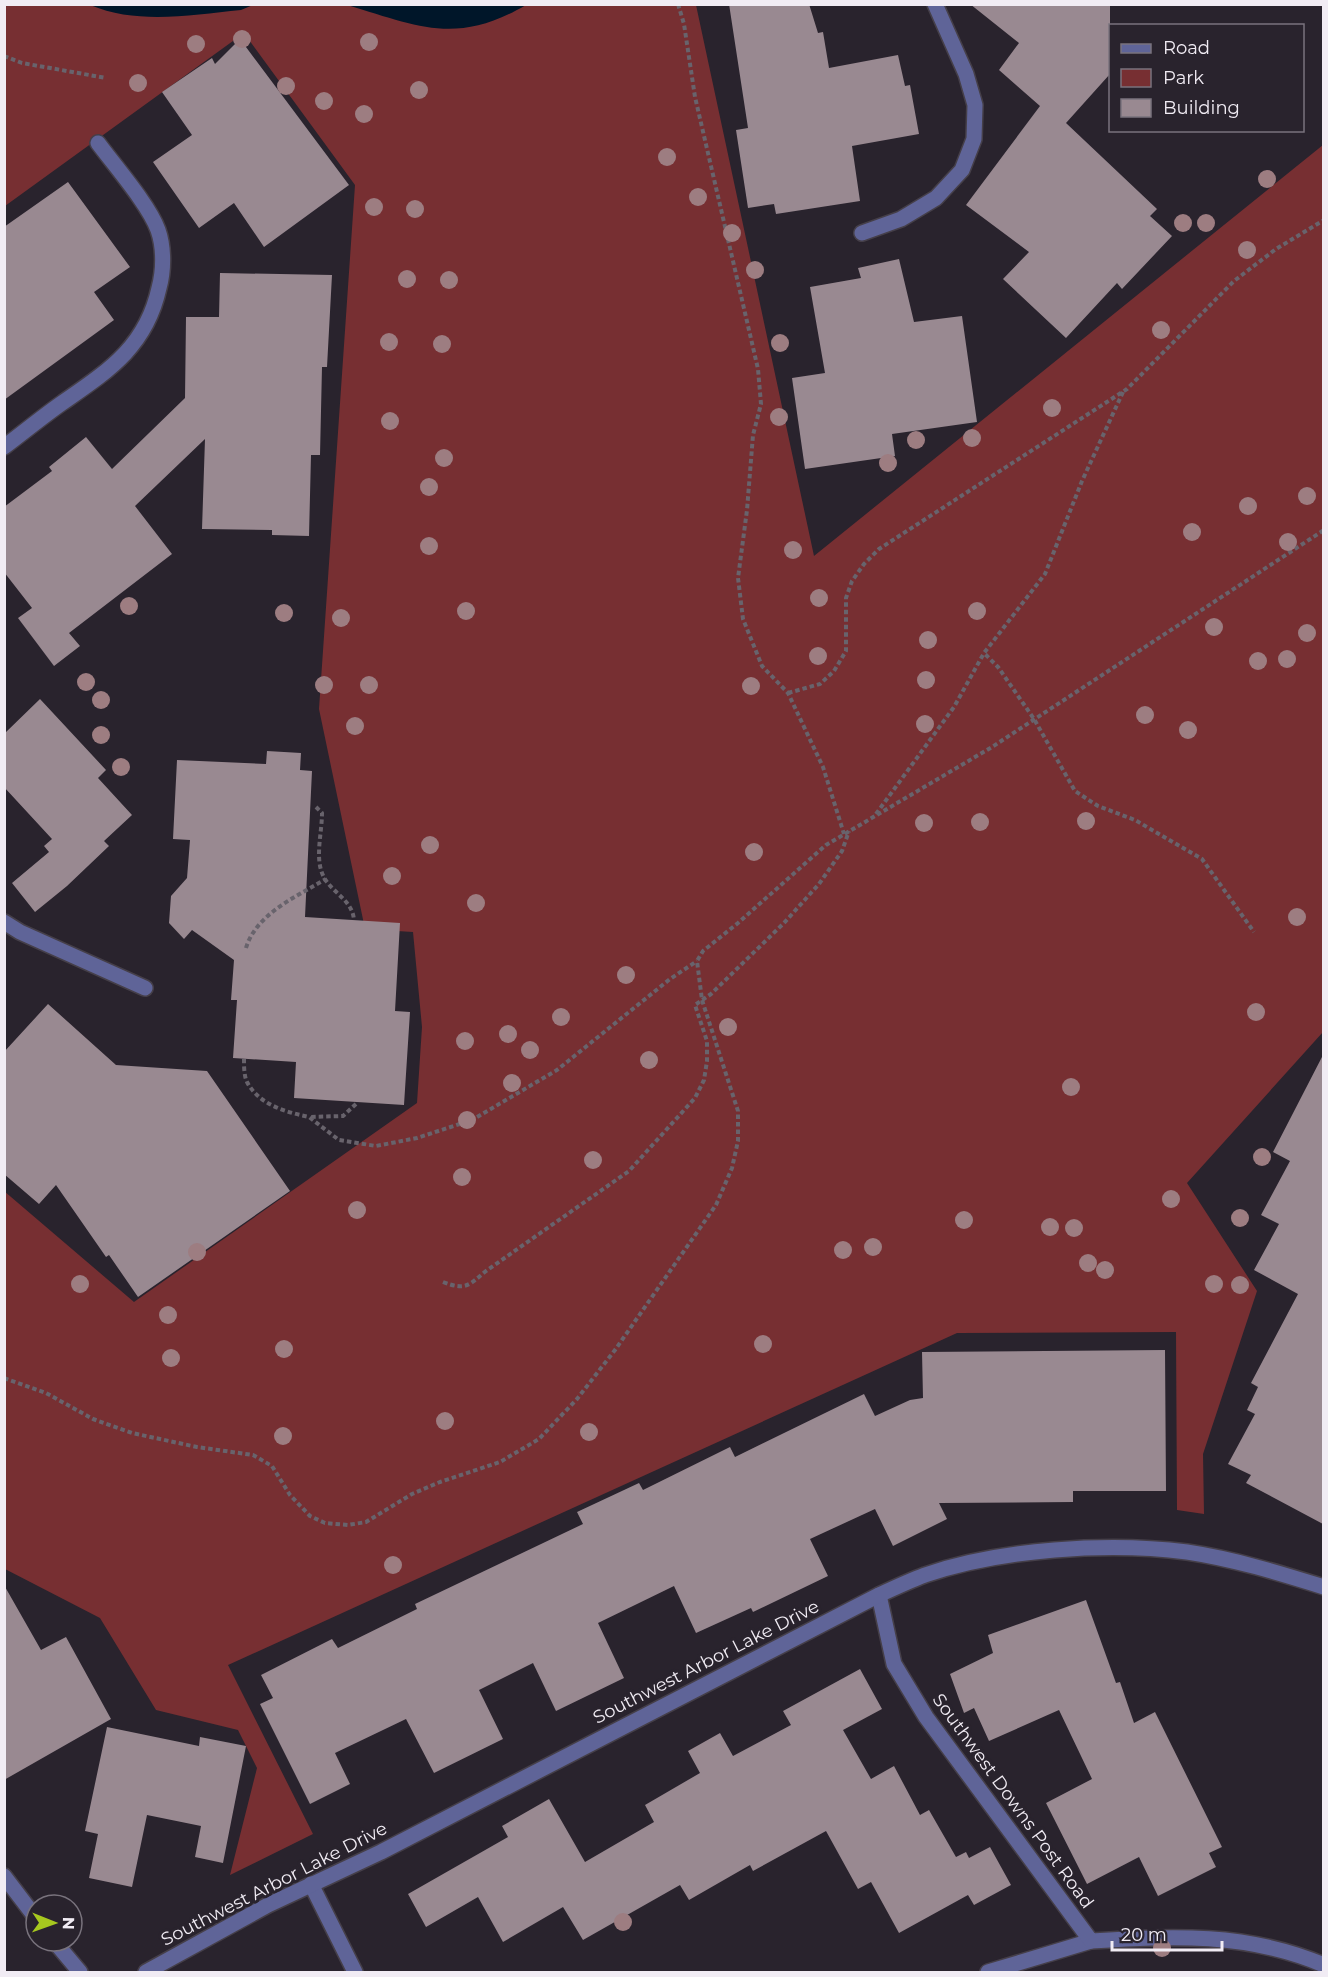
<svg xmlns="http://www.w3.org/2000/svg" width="1328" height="1977" viewBox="0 0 1328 1977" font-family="Montserrat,sans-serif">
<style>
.green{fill:#772f32}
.water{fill:#001629}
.building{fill:#998991}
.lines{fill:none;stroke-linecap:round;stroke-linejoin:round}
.lane-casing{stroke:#453f49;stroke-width:18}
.street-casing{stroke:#453f49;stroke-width:18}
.path{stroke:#68636c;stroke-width:4;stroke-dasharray:4.5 3;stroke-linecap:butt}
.lane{stroke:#5f6498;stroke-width:15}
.street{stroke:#5f6498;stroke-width:15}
.tree{fill:#9d7d81}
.labels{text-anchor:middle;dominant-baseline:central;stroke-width:6;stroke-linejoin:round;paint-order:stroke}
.street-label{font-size:18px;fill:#f1ecf4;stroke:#29232d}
</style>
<rect width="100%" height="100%" fill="#29232d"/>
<polygon class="green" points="5,5 696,5 814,556 1323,145 1323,1032 1187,1183 1257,1291 1203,1454 1204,1514 1177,1510 1176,1332 957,1333 228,1665 313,1834 230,1875 257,1768 238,1730 156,1710 100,1618 5,1569 4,1191 134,1302 417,1103 422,1027 413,932 365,929 319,709 355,185 244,33 5,206"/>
<g class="water">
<path d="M90,5H253L241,10C190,15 138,25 90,5Z"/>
<path d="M347,5L526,4V5C456,46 418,26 347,5Z"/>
</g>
<g class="building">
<polygon points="729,4 809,4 818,33 823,32 829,68 898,55 905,86 910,85 919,134 852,146 860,201 776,214 774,204 748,208 736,130 748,128"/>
<polygon points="970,4 1110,4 1110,74 1066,123 1157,209 1150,216 1172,236 1122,289 1117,283 1066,338 1003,279 1029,252 966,205 1040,106 999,70 1019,43"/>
<polygon points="240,39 349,185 264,247 234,203 199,228 153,162 192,135 162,92 212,58 215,64"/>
<polygon points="68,182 130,267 94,292 114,320 4,400 4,227"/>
<polygon points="899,259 914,322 962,316 977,422 892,434 895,456 805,469 792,378 825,373 810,287 861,278 858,268"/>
<polygon points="220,273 332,275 327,367 322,367 320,455 311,455 309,536 272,535 272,530 202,529 205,439 135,506 172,554 69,633 80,646 54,666 18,618 32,608 4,572 4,507 52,471 49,467 86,437 112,469 185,398 186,317 219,317"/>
<polygon points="40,699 106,770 98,778 132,815 104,841 109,846 67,886 35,912 12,883 49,852 44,846 52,839 4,787 4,734"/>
<polygon points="267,751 301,753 300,770 312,771 305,917 400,923 395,1011 410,1012 404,1105 294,1098 296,1062 233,1058 237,1000 231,1000 234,960 192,930 184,939 169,923 171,896 187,878 190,840 173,839 177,760 266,764"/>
<polygon points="48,1004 116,1065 207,1071 290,1191 138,1297 109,1255 106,1257 56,1185 39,1204 4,1174 4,1052"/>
<polygon points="1323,1055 1323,1524 1246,1483 1251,1475 1228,1464 1255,1414 1247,1410 1258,1387 1251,1383 1298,1294 1254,1270 1279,1224 1261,1215 1290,1161 1273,1152"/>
<polygon points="1165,1350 1166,1491 1073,1491 1073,1502 939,1503 947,1519 893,1546 875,1509 810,1539 828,1576 753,1612 751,1608 696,1633 674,1586 598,1623 624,1678 556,1711 533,1663 479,1690 503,1739 434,1773 406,1719 335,1753 350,1784 310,1804 260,1704 273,1698 261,1675 332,1639 338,1648 417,1609 415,1604 583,1524 577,1512 639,1483 643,1490 730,1447 735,1457 864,1394 875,1416 910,1400 923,1398 922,1352"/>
<polygon points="4,1585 41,1650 66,1637 111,1719 4,1780"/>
<polygon points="1086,1600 1116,1683 1120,1682 1134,1723 1155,1712 1222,1847 1209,1853 1216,1867 1158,1896 1139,1857 1087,1884 1046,1803 1092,1779 1059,1710 989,1741 974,1708 964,1713 950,1674 993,1653 988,1635"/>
<polygon points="860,1669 882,1709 843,1730 871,1779 894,1766 920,1815 929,1810 956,1857 966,1852 969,1858 990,1847 1011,1885 974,1905 968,1895 899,1933 871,1882 858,1889 826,1831 753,1871 750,1865 689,1900 680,1885 583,1940 563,1907 503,1942 478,1897 426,1927 408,1894 508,1837 502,1826 549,1799 585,1862 654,1822 645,1805 700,1773 688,1751 720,1733 733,1756 791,1725 783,1711"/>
<polygon points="107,1727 199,1746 200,1737 246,1746 223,1863 195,1857 201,1826 147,1815 132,1887 89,1878 98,1834 85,1831"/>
</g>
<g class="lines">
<g class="lane-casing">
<polyline id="lane" points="988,1972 1091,1941"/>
</g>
<g class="street-casing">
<g id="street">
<polyline points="862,233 901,219 936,198 962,170 974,139 975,105 966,74 935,4"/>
<path d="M4,447C24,432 42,417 62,403C108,371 146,347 159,288C164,270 164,247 158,230C149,205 115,166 98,143"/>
<polyline points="4,922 20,932 145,988"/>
<path d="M879,1595L894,1664L926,1717L1091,1941C1173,1936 1246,1932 1324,1965"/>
<polyline points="4,1876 36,1918"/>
<polyline points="311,1884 355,1972"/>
<polyline points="54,1941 80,1972"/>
<path d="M146,1972L268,1905L381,1852L879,1595C894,1588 909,1581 925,1575C1000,1549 1108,1542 1187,1552C1234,1559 1279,1573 1324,1587"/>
</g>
</g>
<g class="path">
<polyline points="678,4 684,24 695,97 758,369 761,404 753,435 747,510 738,578 743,619 762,666 788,693 823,767 844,834"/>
<polyline points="4,56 22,63 106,78"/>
<polyline points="1123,392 1082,481 1045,574 984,653 998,667 1034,719 1075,791 1098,806 1135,820 1202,859 1254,932"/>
<polyline points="788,693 820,684 834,671 846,651 846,598 852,581 864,564 879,549 1127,389 1234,281 1276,249 1324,220"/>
<path d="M316,807L322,813C322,831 316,853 321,870C327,892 352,897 354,920"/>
<polyline points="876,814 954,707 984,653"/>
<path d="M246,948C256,914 297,896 326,879"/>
<path d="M244,1059C244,1066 244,1076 247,1082C259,1105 286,1112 309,1117"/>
<polyline points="356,1104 343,1116 309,1117 339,1140 376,1146 417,1138 472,1120 557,1070 670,979 697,961"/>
<path d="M443,1282C466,1291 469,1285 486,1271L629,1171L695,1098L704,1080L707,1061V1041L695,1005L711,994L784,923L819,884L842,851L849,831"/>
<polyline points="4,1378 46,1393 93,1419 132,1433 197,1447 253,1455 272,1466 290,1495 310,1516 325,1523 348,1525 366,1522 412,1494 440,1482 500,1462 539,1439 577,1399 615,1350 716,1205 732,1168 738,1141 738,1111 702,1000 697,961 703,951 738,923 826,845 992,747 1324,530"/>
</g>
<use href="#lane" class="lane"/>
<use href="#street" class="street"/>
</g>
<g class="tree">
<circle cx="242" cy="39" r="9"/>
<circle cx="369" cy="42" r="9"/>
<circle cx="196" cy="44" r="9"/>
<circle cx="138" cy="83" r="9"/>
<circle cx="286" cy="86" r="9"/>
<circle cx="419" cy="90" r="9"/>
<circle cx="324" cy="101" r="9"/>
<circle cx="364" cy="114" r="9"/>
<circle cx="667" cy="157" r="9"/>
<circle cx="1267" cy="179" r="9"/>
<circle cx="698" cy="197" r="9"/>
<circle cx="374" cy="207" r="9"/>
<circle cx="415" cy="209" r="9"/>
<circle cx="1183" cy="223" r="9"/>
<circle cx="1206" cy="223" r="9"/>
<circle cx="732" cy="233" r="9"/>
<circle cx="1247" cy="250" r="9"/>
<circle cx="755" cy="270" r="9"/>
<circle cx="407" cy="279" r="9"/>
<circle cx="449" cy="280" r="9"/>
<circle cx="1161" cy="330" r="9"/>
<circle cx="389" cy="342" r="9"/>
<circle cx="780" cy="343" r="9"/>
<circle cx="442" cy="344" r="9"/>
<circle cx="1052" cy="408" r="9"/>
<circle cx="779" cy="417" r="9"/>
<circle cx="390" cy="421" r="9"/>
<circle cx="972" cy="438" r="9"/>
<circle cx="916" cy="440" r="9"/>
<circle cx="444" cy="458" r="9"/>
<circle cx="888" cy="463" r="9"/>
<circle cx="429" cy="487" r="9"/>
<circle cx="1307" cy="496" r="9"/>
<circle cx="1248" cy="506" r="9"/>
<circle cx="1192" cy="532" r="9"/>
<circle cx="1288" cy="542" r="9"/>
<circle cx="429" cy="546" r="9"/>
<circle cx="793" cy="550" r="9"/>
<circle cx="819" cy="598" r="9"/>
<circle cx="129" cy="606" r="9"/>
<circle cx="466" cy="611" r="9"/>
<circle cx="977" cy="611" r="9"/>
<circle cx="284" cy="613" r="9"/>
<circle cx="341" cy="618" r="9"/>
<circle cx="1214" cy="627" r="9"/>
<circle cx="1307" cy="633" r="9"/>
<circle cx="928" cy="640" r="9"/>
<circle cx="818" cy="656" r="9"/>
<circle cx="1287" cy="659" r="9"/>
<circle cx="1258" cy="661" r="9"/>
<circle cx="926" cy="680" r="9"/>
<circle cx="86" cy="682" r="9"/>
<circle cx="324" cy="685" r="9"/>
<circle cx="369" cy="685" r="9"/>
<circle cx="751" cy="686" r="9"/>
<circle cx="101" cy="700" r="9"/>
<circle cx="1145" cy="715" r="9"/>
<circle cx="925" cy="724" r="9"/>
<circle cx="355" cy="726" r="9"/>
<circle cx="1188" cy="730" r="9"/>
<circle cx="101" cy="735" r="9"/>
<circle cx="121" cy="767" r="9"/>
<circle cx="1086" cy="821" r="9"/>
<circle cx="980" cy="822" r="9"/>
<circle cx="924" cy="823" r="9"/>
<circle cx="430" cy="845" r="9"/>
<circle cx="754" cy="852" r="9"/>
<circle cx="392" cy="876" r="9"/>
<circle cx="476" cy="903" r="9"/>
<circle cx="1297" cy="917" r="9"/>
<circle cx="626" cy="975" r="9"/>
<circle cx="1256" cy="1012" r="9"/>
<circle cx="561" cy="1017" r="9"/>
<circle cx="728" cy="1027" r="9"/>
<circle cx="508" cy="1034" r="9"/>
<circle cx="465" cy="1041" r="9"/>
<circle cx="530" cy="1050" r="9"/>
<circle cx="649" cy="1060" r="9"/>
<circle cx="512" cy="1083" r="9"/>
<circle cx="1071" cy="1087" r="9"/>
<circle cx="467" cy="1120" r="9"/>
<circle cx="1262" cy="1157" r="9"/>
<circle cx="593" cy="1160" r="9"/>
<circle cx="462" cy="1177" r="9"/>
<circle cx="1171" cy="1199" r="9"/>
<circle cx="357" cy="1210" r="9"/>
<circle cx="1240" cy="1218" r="9"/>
<circle cx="964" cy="1220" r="9"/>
<circle cx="1050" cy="1227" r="9"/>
<circle cx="1074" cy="1228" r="9"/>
<circle cx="873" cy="1247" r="9"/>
<circle cx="843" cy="1250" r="9"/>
<circle cx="197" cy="1252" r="9"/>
<circle cx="1088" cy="1263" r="9"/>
<circle cx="1105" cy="1270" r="9"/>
<circle cx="80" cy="1284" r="9"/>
<circle cx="1214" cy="1284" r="9"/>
<circle cx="1240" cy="1285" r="9"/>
<circle cx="168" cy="1315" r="9"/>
<circle cx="763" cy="1344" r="9"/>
<circle cx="284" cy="1349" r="9"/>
<circle cx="171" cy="1358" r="9"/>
<circle cx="445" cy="1421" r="9"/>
<circle cx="589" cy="1432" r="9"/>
<circle cx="283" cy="1436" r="9"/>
<circle cx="393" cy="1565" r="9"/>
<circle cx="623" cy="1922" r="9"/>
<circle cx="1162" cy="1948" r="9"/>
</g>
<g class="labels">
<g class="street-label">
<text transform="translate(706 1662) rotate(-27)">Southwest Arbor Lake Drive</text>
<text transform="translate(1013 1801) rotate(54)">Southwest Downs Post Road</text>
<text transform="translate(274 1884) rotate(-27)">Southwest Arbor Lake Drive</text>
</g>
</g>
<rect width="1328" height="1977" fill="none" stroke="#f1ecf4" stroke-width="12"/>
<rect x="1109" y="24" width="195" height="108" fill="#29232d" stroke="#79737d" stroke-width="1.5"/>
<rect x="1121" y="44" width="30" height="9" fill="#5f6498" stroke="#79737d" stroke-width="1.5"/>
<text x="1163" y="54" font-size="18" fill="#f1ecf4">Road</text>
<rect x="1121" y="69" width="30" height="18" fill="#772f32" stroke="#79737d" stroke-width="1.5"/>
<text x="1163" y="84" font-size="18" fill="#f1ecf4">Park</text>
<rect x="1121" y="99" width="30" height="18" fill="#998991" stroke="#79737d" stroke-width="1.5"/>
<text x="1163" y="114" font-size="18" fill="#f1ecf4">Building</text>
<g transform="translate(54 1923) rotate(91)"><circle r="28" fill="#29232d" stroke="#79737d" stroke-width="1.5"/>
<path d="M0-4.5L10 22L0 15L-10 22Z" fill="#a7c81f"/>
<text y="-9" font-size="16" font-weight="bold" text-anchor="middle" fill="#f1ecf4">N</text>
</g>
<path d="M1112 1941v9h110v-9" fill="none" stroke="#f1ecf4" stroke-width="3"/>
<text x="1121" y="1941" font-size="18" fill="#f1ecf4" stroke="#29232d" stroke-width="4.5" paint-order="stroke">20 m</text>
</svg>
